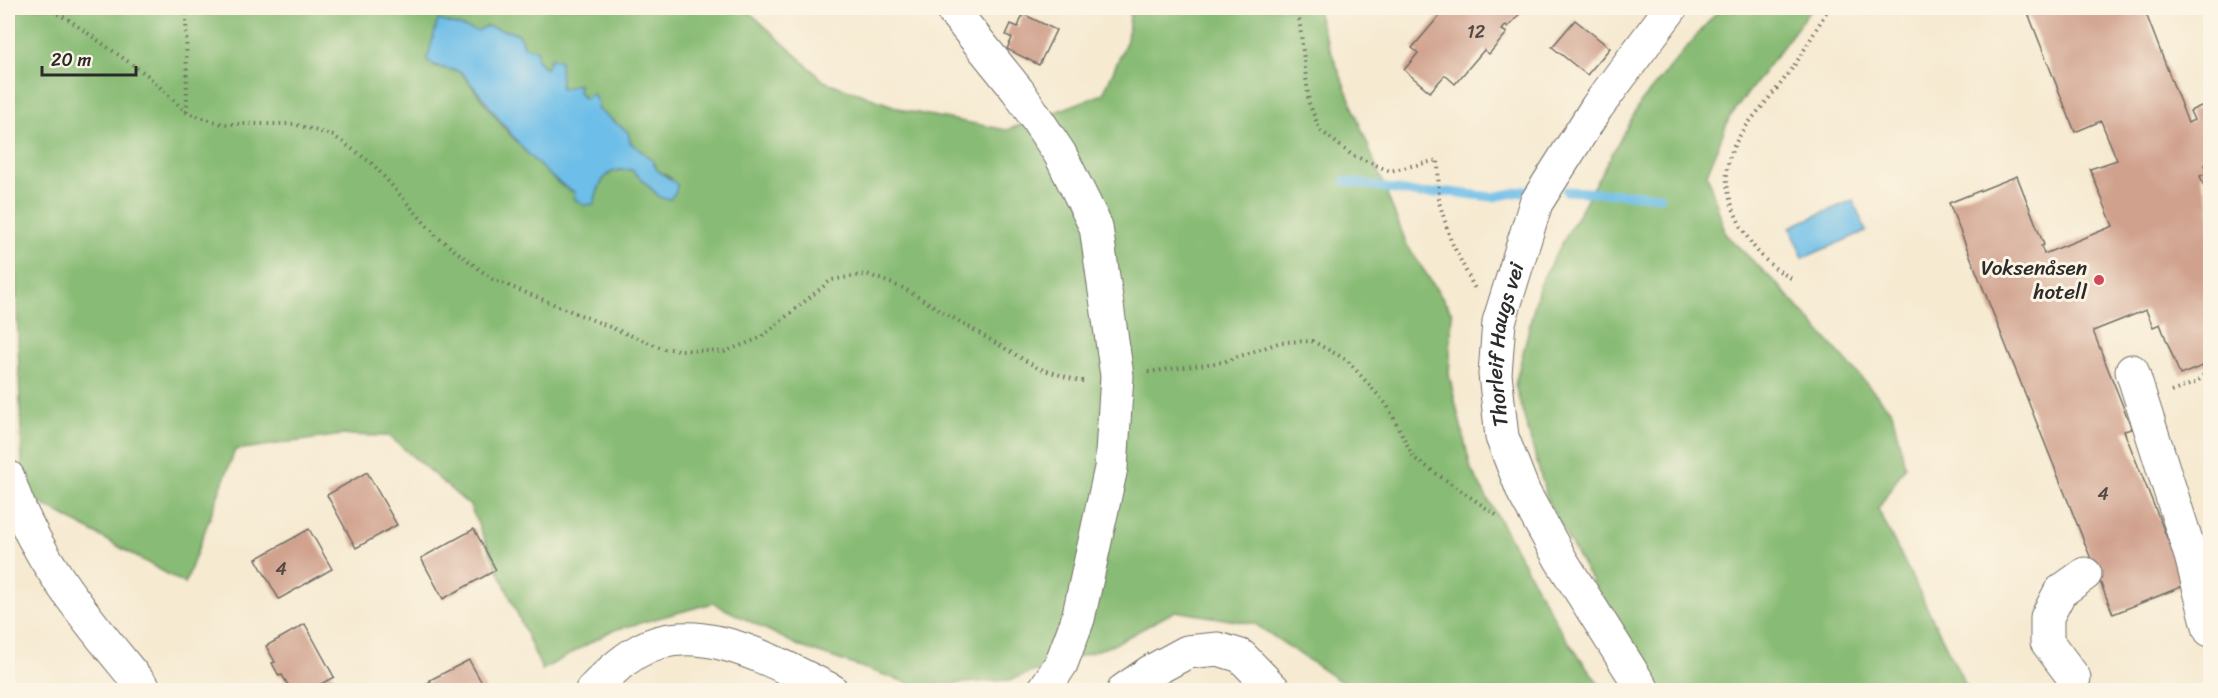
<svg xmlns="http://www.w3.org/2000/svg" width="2218" height="698" viewBox="0 0 2218 698" font-family="Sriracha,sans-serif">
<style>
.forest{fill:#88bb75;stroke:#5a7350;stroke-width:1.5;fill-rule:evenodd}
.water{fill:#6dbee8;stroke:#4c748a;stroke-width:1.5}
.lines{fill:none;stroke-linecap:round;stroke-linejoin:round}
.stream{stroke:#6dbee8;stroke-width:9}
.building{fill:#d0a28e}
.minor-casing{stroke:#726e65;stroke-width:35}
.path{stroke:#726e65;stroke-width:4;stroke-dasharray:1.5 4.5;stroke-linecap:butt}
.minor{stroke:#fff;stroke-width:33}
.poi-dot{fill:#d1495b;stroke:#fcf5e5;stroke-width:2}
.labels{text-anchor:middle;dominant-baseline:central;stroke-width:6;stroke-linejoin:round;paint-order:stroke}
.number-label{font-size:18px;fill:#544944}
.poi-label{font-size:21px;fill:#2b2b2b;stroke:#fcf5e5;text-anchor:end}
.street-label{font-size:21px;fill:#2b2b2b;stroke:#fcf5e5}
</style>
<rect width="100%" height="100%" fill="#fcf5e5"/>
<filter id="ink" filterUnits="userSpaceOnUse"><feTurbulence type="fractalNoise" baseFrequency=".0167" numOctaves="2"/><feDisplacementMap in="SourceGraphic" scale="12" xChannelSelector="R" yChannelSelector="G"/><feConvolveMatrix kernelMatrix="1 2 1 2 8 2 1 2 1" color-interpolation-filters="sRGB"/></filter>
<filter id="wash" filterUnits="userSpaceOnUse"><feTurbulence type="fractalNoise" baseFrequency=".008" numOctaves="4" result="noise"/><feDisplacementMap in="SourceGraphic" scale="24" xChannelSelector="R" yChannelSelector="G"/><feGaussianBlur stdDeviation="1.35" result="paint"/><feColorMatrix in="noise" values="0 0 0 0 0 0 0 0 0 0 0 0 0 0 0 0 0 1.4 0 .05"/><feComposite in="paint" operator="in"/></filter>
<g filter="url(#wash)">
<rect width="100%" height="100%" fill="#f6ead1"/>
<g class="forest">
<path d="M8,8H745L824,81L907,111L1007,130L1103,94L1127,40L1131,8H1316L1323,31L1407,245L1452,313L1449,375L1471,469L1563,634L1603,690H1353L1255,624L1175,611L1113,645L1009,680L917,686L801,647L713,603L611,631L542,670L470,506L389,436L342,435L235,450L185,584L23,493L15,247L8,226ZM486,26L519,34C525,53 541,67 560,74L561,89L579,85L578,92L585,99L592,93L597,108L627,132L630,142L652,160L657,170L671,178L661,198L632,170C605,168 600,180 594,204L558,183L526,152L505,129L461,72L434,66Z"/>
<polygon points="1723,8 1812,8 1729,118 1707,174 1726,235 1781,288 1892,412 1905,466 1878,509 1968,690 1661,690 1619,629 1549,505 1515,385 1540,283 1641,102 1714,15"/>
</g>
<g class="water">
<path d="M438,20L477,31L486,26L519,34L523,46L537,50V60L546,69L551,57L560,61L561,89L579,84L578,92L585,99L592,93L598,103L597,109L628,132L630,142L652,160L657,170L677,184L676,192L670,199L661,198L632,170C606,167 599,181 594,204L584,205L575,199L574,192C524,163 499,113 461,72C449,68 436,69 427,60Z"/>
<polygon points="1853,200 1866,231 1803,258 1790,227"/>
</g>
<g class="lines">
<g class="stream">
<polyline points="1345,181 1420,194 1449,192 1493,197 1534,189"/>
<polyline points="1566,191 1660,196"/>
</g>
</g>
<g id="blocks">
<g class="building">
<polygon points="1446,8 1525,8 1508,27 1506,25 1502,30 1507,33 1489,54 1484,50 1455,84 1445,75 1430,92 1404,70 1418,53 1412,48"/>
<polygon points="2026,8 2142,8 2143,11 2145,11 2188,123 2194,120 2190,111 2210,102 2210,163 2205,165 2208,173 2200,176 2210,203 2210,363 2180,375 2160,324 2153,327 2146,310 2093,331 2132,429 2124,431 2186,585 2113,614 1949,203 2017,176 2044,245 2041,246 2044,254 2113,226 2090,169 2117,160 2101,121 2075,132"/>
<polygon points="1023,14 1056,30 1039,65 1007,49 1012,38 1006,35 1011,24 1018,27"/>
<polygon points="1575,20 1610,48 1587,75 1552,47"/>
<polygon points="367,472 397,525 356,548 327,495"/>
<polygon points="309,529 332,569 279,599 256,559"/>
<polygon points="474,529 496,570 443,599 421,558"/>
<polygon points="305,624 334,677 310,690 291,690 282,675 279,676 272,663 275,662 266,646"/>
<polygon points="469,660 486,690 415,690 431,681 430,680"/>
</g>
</g>
</g>
<g filter="url(#ink)">
<use href="#blocks" fill-opacity="0" stroke="#726e65" stroke-width="1.5"/>
<g class="lines">
<g class="minor-casing">
<g id="minor">
<polyline points="951,8 1018,91 1060,154 1096,227 1117,376 1111,468 1078,619 1061,664 1044,690"/>
<polyline points="2132,371 2191,556 2210,630"/>
<path d="M8,477C33,559 92,625 145,690"/>
<polyline points="2074,678 2047,642 2047,617 2060,592 2085,574"/>
<path d="M592,690C606,676 620,662 637,652C697,615 777,664 831,690"/>
<polyline points="1124,690 1150,672 1187,652 1218,649 1241,656 1274,690"/>
<path id="s1" d="M1643,690L1561,560L1524,493L1502,437L1495,374L1499,322L1536,203L1597,107L1671,8"/>
</g>
</g>
<g class="path">
<polyline points="47,8 69,20 147,75 187,113 223,124 294,124 334,136 373,164 436,236 492,279 664,349 724,352 760,338 831,280 867,274 903,288 1038,368 1079,381 1084,381"/>
<polyline points="186,8 187,112"/>
<polyline points="1302,8 1299,17 1309,103 1320,130 1352,155 1390,171 1438,160 1439,202 1451,241 1475,289"/>
<path d="M1791,278C1768,266 1753,249 1741,226C1703,153 1749,128 1788,74C1804,53 1815,30 1829,8"/>
<polyline points="1148,372 1223,362 1281,342 1312,341 1347,360 1387,405 1414,458 1499,517"/>
<polyline points="2171,392 2197,382 2210,368"/>
</g>
<use href="#minor" class="minor"/>
</g>
</g>
<circle class="poi-dot" cx="2099" cy="280" r="6"/>
<g class="labels">
<g class="number-label">
<text x="1476" y="32">12</text>
<text x="2103" y="494">4</text>
<text x="281" y="569">4</text>
</g>
<g class="poi-label">
<text x="2087" y="268">Voksenåsen<tspan x="2087" dy="24">hotell</tspan></text>
</g>
<g class="street-label">
<text stroke="none"><textPath href="#s1" startOffset="384">Thorleif Haugs vei</textPath></text>
</g>
</g>
<rect width="2218" height="698" fill="none" stroke="#fcf5e5" stroke-width="30"/>
<path d="M42 66v9h94v-9" fill="none" stroke="#2b2b2b" stroke-width="3"/>
<text x="51" y="66" font-size="18" fill="#2b2b2b" stroke="#fcf5e5" stroke-width="4.5" paint-order="stroke">20 m</text>
</svg>
